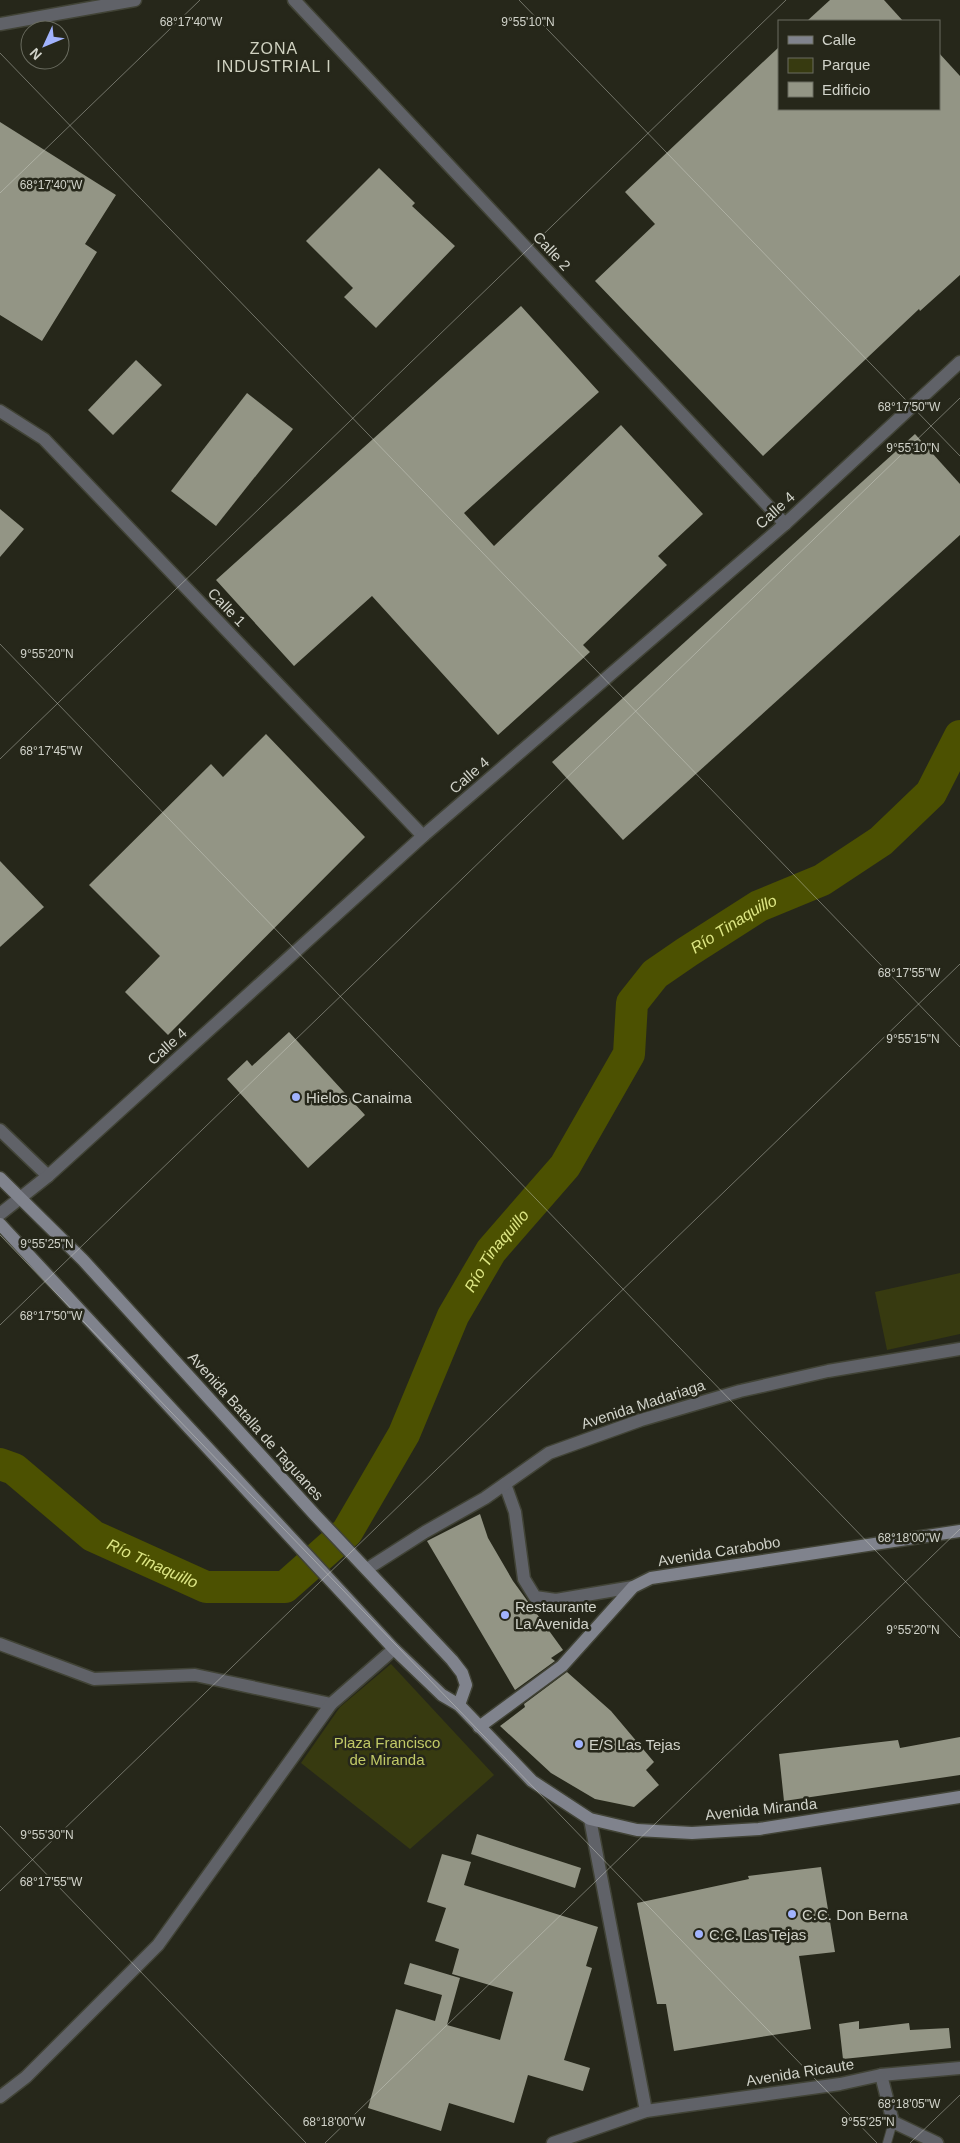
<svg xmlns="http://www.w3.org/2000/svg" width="960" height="2143" viewBox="0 0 960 2143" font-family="Helvetica,sans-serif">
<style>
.green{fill:#373a10}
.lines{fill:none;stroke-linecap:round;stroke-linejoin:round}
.river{stroke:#4c5101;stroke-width:32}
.building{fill:#939585}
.lane-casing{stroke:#414336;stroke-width:10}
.street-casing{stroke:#414336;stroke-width:15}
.secondary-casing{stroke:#414336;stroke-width:15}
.lane{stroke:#606268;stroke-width:8}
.street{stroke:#606268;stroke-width:12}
.secondary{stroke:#80838d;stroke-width:12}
.ticks{fill:none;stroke:#d1d3ca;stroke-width:1;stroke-opacity:0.45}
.poi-dot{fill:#a1b3fd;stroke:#26271a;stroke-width:2}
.labels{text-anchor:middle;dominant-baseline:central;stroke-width:5;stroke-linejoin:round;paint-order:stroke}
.street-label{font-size:15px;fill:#d1d3ca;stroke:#26271a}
.poi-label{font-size:15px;fill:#d1d3ca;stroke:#26271a;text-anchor:start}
.park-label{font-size:15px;fill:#c1c967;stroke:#26271a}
.neighbourhood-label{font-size:16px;letter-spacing:1px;fill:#d0d2c1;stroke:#26271a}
.water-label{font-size:16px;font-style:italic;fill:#dde684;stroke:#26271a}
.ticks-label{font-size:12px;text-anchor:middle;fill:#d1d3ca;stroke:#26271a;stroke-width:5;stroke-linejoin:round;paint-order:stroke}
</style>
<rect width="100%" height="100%" fill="#26271a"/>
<g class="green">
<polygon points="960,1273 960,1334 887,1350 875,1292"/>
<polygon points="391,1664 494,1775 410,1849 301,1763 340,1707"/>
</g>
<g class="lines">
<path class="river" id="s1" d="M0,1464L14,1469L93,1536L206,1587H285L347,1532L404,1434L453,1316L491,1251L565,1166L629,1054L632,1003L655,974L687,952L759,906L822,880L881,841L931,793L960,736"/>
</g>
<g class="building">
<polygon points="830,0 884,0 903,21 807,21"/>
<polygon points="779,47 779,109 939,109 939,53 960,76 960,275 920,311 919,309 763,456 595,281 655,224 625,192"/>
<polygon points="0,122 116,195 85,244 97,252 42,341 0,315"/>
<polygon points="379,168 415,203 412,206 455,246 376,328 344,297 353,288 306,241"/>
<polygon points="521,306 599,392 464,513 494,546 621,425 703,514 658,556 667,565 583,645 590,652 498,735 372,596 294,666 216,580"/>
<polygon points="136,360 162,385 113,435 88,410"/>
<polygon points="247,393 293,429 216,526 171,491"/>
<polygon points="915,434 960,484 960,535 623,840 552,762"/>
<polygon points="0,509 24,529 0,557"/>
<polygon points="266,734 365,837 168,1035 125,992 160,956 89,885 211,764 223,777"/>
<polygon points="0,861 44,907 0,947"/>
<polygon points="289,1032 365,1115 308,1168 227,1079 247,1060 252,1066"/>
<polygon points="480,1514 488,1538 513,1581 563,1650 551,1658 555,1661 515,1690 427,1541"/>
<polygon points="567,1672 611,1711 654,1762 646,1770 659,1785 634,1807 595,1799 551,1773 500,1726 525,1707 524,1704"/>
<polygon points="960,1737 960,1775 784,1801 779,1754 898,1740 900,1748"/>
<polygon points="477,1834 581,1868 575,1888 471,1854"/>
<polygon points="442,1854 471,1862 464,1885 598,1927 586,1966 592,1968 564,2060 590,2068 583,2091 528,2075 514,2123 449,2103 441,2131 368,2108 396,2009 435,2021 442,1995 404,1984 410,1963 460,1978 447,2025 500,2040 513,1992 452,1974 459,1949 435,1941 446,1908 427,1902"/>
<polygon points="821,1867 835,1952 799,1956 811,2029 674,2051 666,2004 657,2004 637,1903 749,1879 748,1876"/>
<polygon points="859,2021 859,2029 909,2023 910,2030 949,2028 951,2048 843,2059 839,2024"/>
</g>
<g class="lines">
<g class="lane-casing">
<polyline id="lane" points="887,2143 893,2122"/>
</g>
<g class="street-casing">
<g id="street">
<polyline points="294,0 785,524"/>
<polyline points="0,24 135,0"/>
<polyline points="0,411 44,439 423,836"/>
<polyline points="0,1130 48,1176"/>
<polyline points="0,1214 48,1176 423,836 785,524 960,362"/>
<polyline points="505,1484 515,1512 524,1579 535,1597 556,1600 633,1587"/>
<polyline points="367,1569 425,1532 485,1498 549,1453 641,1420 740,1391 828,1371 960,1349"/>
<polyline points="0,1644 94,1679 195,1675 331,1704 394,1649"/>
<polyline points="590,1819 646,2111"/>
<polyline points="881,2075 893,2122 937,2143"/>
<polyline points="0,2097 26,2077 158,1945 331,1704"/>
<polyline points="553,2143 646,2111 840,2084 881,2075 960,2068"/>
</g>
</g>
<g class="secondary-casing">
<g id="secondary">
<polyline points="0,1178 83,1260 315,1515 452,1660 462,1673 466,1685 459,1705"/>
<polyline points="0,1224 394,1649 442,1695 459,1705 532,1781 590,1819 637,1830 692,1833 759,1829 960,1797"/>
<polyline points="479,1727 562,1666 633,1587 651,1578 960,1531"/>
</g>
</g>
<use href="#lane" class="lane"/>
<use href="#street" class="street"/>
<use href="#secondary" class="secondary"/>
</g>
<path class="ticks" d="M519,0L960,456M0,53L960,1047M0,193L200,0M0,644L960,1638M0,759L786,0M0,1235L877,2143M0,1325L960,398M0,1826L306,2143M0,1891L960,964M325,2143L960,1529M910,2143L960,2095"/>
<g class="poi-dot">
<circle cx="296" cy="1097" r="5"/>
<circle cx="505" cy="1615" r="5"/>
<circle cx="579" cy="1744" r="5"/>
<circle cx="792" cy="1914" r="5"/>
<circle cx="699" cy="1934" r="5"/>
</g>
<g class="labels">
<g class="street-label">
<text transform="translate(552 251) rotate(47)">Calle 2</text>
<text transform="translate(775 510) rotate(-42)">Calle 4</text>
<text transform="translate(227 607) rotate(46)">Calle 1</text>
<text transform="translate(469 775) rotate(-41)">Calle 4</text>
<text transform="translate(167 1046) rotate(-42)">Calle 4</text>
<text transform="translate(643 1404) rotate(-18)">Avenida Madariaga</text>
<text transform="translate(256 1426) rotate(48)">Avenida Batalla de Taguanes</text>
<text transform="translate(719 1551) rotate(-9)">Avenida Carabobo</text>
<text transform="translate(761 1809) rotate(-6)">Avenida Miranda</text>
<text transform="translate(800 2072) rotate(-9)">Avenida Ricaute</text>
</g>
<g class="poi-label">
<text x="306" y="1097">Hielos Canaima</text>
<text x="515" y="1606">Restaurante<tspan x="515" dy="17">La Avenida</tspan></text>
<text x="589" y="1744">E/S Las Tejas</text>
<text x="802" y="1914">C.C. Don Berna</text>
<text x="709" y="1934">C.C. Las Tejas</text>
</g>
<g class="park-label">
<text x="387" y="1742">Plaza Francisco<tspan x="387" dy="17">de Miranda</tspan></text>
</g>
<g class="neighbourhood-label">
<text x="274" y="48">ZONA<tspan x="274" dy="18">INDUSTRIAL I</tspan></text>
</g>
<g class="water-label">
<text stroke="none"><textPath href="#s1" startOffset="1144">Río Tinaquillo</textPath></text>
<text stroke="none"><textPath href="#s1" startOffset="724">Río Tinaquillo</textPath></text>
<text stroke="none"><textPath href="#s1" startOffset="184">Río Tinaquillo</textPath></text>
</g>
</g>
<g class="ticks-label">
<text x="191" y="26">68°17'40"W</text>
<text x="528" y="26">9°55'10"N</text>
<text x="51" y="189">68°17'40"W</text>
<text x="909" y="411">68°17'50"W</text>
<text x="913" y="452">9°55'10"N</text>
<text x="47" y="658">9°55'20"N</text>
<text x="51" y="755">68°17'45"W</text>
<text x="909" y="977">68°17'55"W</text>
<text x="913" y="1043">9°55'15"N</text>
<text x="47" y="1248">9°55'25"N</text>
<text x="51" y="1320">68°17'50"W</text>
<text x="909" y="1542">68°18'00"W</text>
<text x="913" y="1634">9°55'20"N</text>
<text x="47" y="1839">9°55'30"N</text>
<text x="51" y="1886">68°17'55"W</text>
<text x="909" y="2108">68°18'05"W</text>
<text x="868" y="2126">9°55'25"N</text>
<text x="334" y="2126">68°18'00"W</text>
</g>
<rect x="778" y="20" width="162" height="90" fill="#26271a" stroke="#6a6c60"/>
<rect x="788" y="36" width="25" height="8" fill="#80838d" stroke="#6a6c60"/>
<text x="822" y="45" font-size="15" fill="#d1d3ca">Calle</text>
<rect x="788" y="58" width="25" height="15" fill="#373a10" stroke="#6a6c60"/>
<text x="822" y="70" font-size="15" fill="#d1d3ca">Parque</text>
<rect x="788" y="82" width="25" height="15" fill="#939585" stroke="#6a6c60"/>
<text x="822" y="95" font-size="15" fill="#d1d3ca">Edificio</text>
<g transform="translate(45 45) rotate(226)"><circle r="24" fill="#26271a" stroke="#6a6c60"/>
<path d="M0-4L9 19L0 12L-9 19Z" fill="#a1b3fd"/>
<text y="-8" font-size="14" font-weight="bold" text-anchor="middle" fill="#d1d3ca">N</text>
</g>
</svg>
